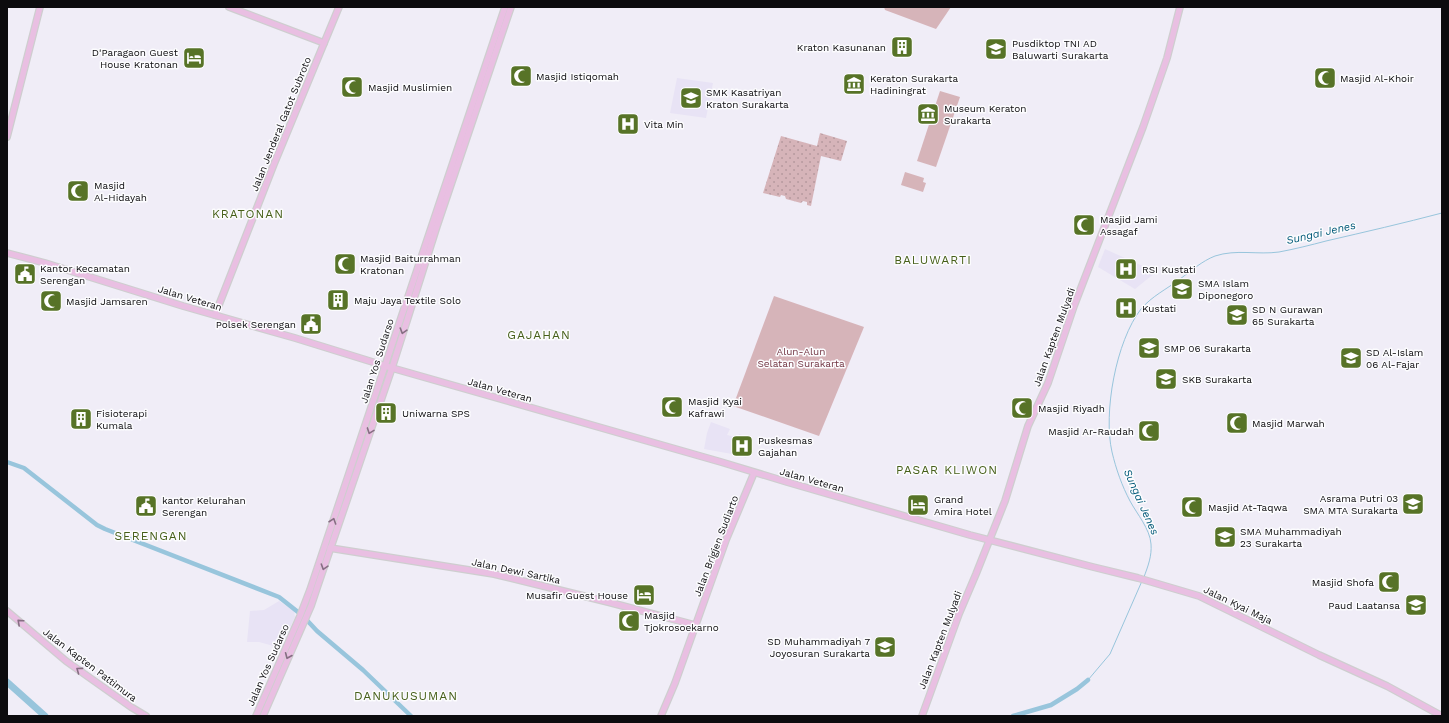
<svg xmlns="http://www.w3.org/2000/svg" width="1449" height="723" viewBox="0 0 1449 723" font-family="'Work Sans',sans-serif">
<style>
.built{fill:#e8e3f5}
.grass{fill:url(#grass-dots)}
.green{fill:#d6b4b9}
.lines{fill:none;stroke-linecap:round;stroke-linejoin:round}
.stream{stroke:#98c5dc;stroke-width:1}
.canal{stroke:#98c5dc;stroke-width:4.5}
.river{stroke:#98c5dc;stroke-width:7}
.major-casing{stroke:#cececf;stroke-width:8}
.major{stroke:#e9bfe2;stroke-width:5.5}
.oneway{stroke:#866e83}
.labels{text-anchor:middle;dominant-baseline:central;stroke-width:3;stroke-linejoin:round;paint-order:stroke}
.poi-label{font-size:10px;fill:#0c0b0e;stroke:#fcfcfe;text-anchor:start}
.street-label{font-size:10px;fill:#0c0b0e;stroke:#fcfcfe}
.park-label{font-size:10px;fill:#713341;stroke:#fcfcfe}
.water-label{font-size:11px;font-style:italic;fill:#005978;stroke:#fcfcfe}
.quarter-label{font-size:12px;letter-spacing:1px;fill:#465f19;stroke:#fcfcfe}
</style>
<defs>
<pattern id="grass-dots" width="8" height="8" patternUnits="userSpaceOnUse"><rect width="8" height="8" fill="#d6b4b9"/><path d="M2 2h.1M6 6h.1" fill="none" stroke="#b6999e" stroke-width="1.8" stroke-linecap="round"/></pattern>
</defs>
<rect width="100%" height="100%" fill="#f0edf7"/>
<g class="built">
<polygon points="677,78 713,83 706,118 670,113"/>
<polygon points="1105,249 1156,272 1135,289 1098,267"/>
<polygon points="711,422 730,429 727,435 736,437 732,454 704,449 707,433"/>
<polygon points="739,434 751,438 746,458 733,454"/>
<polygon points="279,601 294,611 295,617 281,648 259,642 247,642 250,611 264,610"/>
</g>
<polygon class="grass" points="820,133 847,141 841,161 821,156 811,206 807,205 807,202 803,201 801,203 786,199 785,196 781,195 780,197 763,193 781,136 817,146"/>
<g class="green">
<polygon points="884,7 951,7 936,29 885,10"/>
<polygon points="940,91 960,97 936,167 917,161"/>
<polygon points="905,172 924,178 923,182 926,183 923,192 901,185"/>
<polygon points="774,296 864,327 819,436 733,406"/>
</g>
<g class="lines">
<g class="stream">
<path d="M1144,577C1148,566 1152,556 1151,544C1150,529 1137,514 1130,501C1122,486 1116,469 1112,452C1103,413 1116,341 1141,309C1152,296 1167,289 1180,279C1191,271 1202,261 1215,256C1236,249 1258,255 1279,252C1295,249 1311,245 1326,241C1365,232 1404,223 1442,213"/>
<polyline points="1088,680 1110,654 1142,581"/>
</g>
<g class="canal">
<polyline points="7,462 24,468 97,525 105,529 279,597 303,616 317,631 363,670 411,716"/>
<polyline points="1013,716 1051,705 1077,689 1088,680"/>
</g>
<polyline class="river" points="7,682 45,716"/>
<g class="major-casing">
<g id="major">
<polyline points="229,7 324,43"/>
<polyline points="7,137 40,7"/>
<polyline points="7,253 45,263 183,306 295,338 392,368 721,462 787,482 970,535 1093,567 1138,578 1199,596 1319,655 1387,686 1442,716"/>
<polyline points="215,315 274,164 339,7"/>
<polyline points="330,548 494,574 608,602 695,625"/>
<polyline points="7,611 66,661 131,707 146,716"/>
<polyline points="256,716 300,616 310,590 505,7"/>
<polyline points="263,716 311,606 318,585 392,368 437,226 511,7"/>
<polyline points="661,716 675,683 726,540 754,473"/>
<polyline points="922,716 959,614 976,574 1005,501 1028,426 1048,383 1074,306 1143,127 1167,58 1180,7"/>
</g>
</g>
<use href="#major" class="major"/>
</g>
<defs><path id="oneway-chevron" d="M-2-3.5L2.5 0L-2 3.5" fill="none" stroke-width="1.6" stroke-linecap="round" stroke-linejoin="round"/></defs>
<g class="oneway">
<use href="#oneway-chevron" transform="translate(403 331) rotate(107)"/>
<use href="#oneway-chevron" transform="translate(370 431) rotate(110)"/>
<use href="#oneway-chevron" transform="translate(333 521) rotate(-71)"/>
<use href="#oneway-chevron" transform="translate(324 567) rotate(108)"/>
<use href="#oneway-chevron" transform="translate(20 622) rotate(-138)"/>
<use href="#oneway-chevron" transform="translate(288 656) rotate(113)"/>
<use href="#oneway-chevron" transform="translate(79 670) rotate(-144)"/>
</g>
<defs>
<g id="building-square" transform="scale(1.15)"><rect x="-9" y="-9" width="18" height="18" rx="4" fill="#577327" stroke="#fcfcfe"/><path d="M-4-6H4V6H1V3H-1V6H-4ZM-2.5-4.3h1.7v1.8h-1.7ZM.8-4.3h1.7v1.8H.8ZM-2.5-1h1.7V.8h-1.7ZM.8-1h1.7V.8H.8Z" fill="#fff"/></g>
<g id="school-square" transform="scale(1.15)"><rect x="-9" y="-9" width="18" height="18" rx="4" fill="#577327" stroke="#fcfcfe"/><path d="M0-5L7-2L0 1L-7-2ZM-4 1L0 2.5L4 1V4Q0 6-4 4Z" fill="#fff"/></g>
<g id="hotel-square" transform="scale(1.15)"><rect x="-9" y="-9" width="18" height="18" rx="4" fill="#577327" stroke="#fcfcfe"/><path d="M-6-4.5h1.5V1H6V5H4.5V3h-9V5H-6ZM-4 0a1.8 1.8 0 1 1 3.6 0ZM.5 0V-2.5h3Q6-2.5 6 0Z" fill="#fff"/></g>
<g id="mosque-square" transform="scale(1.15)"><rect x="-9" y="-9" width="18" height="18" rx="4" fill="#577327" stroke="#fcfcfe"/><path d="M3.5-4.9A6 6 0 1 0 3.5 4.9A5 5 0 1 1 3.5-4.9Z" fill="#fff"/></g>
<g id="museum-square" transform="scale(1.15)"><rect x="-9" y="-9" width="18" height="18" rx="4" fill="#577327" stroke="#fcfcfe"/><path d="M0-6L6-3V-2H-6V-3ZM-5-1h2V3h-2ZM-1-1h2V3h-2ZM3-1h2V3H3ZM-6 4H6V6H-6Z" fill="#fff"/></g>
<g id="hospital-square" transform="scale(1.15)"><rect x="-9" y="-9" width="18" height="18" rx="4" fill="#577327" stroke="#fcfcfe"/><path d="M-5-5h3v3.5h4V-5h3V5h-3V1.5h-4V5h-3Z" fill="#fff"/></g>
<g id="civic-square" transform="scale(1.15)"><rect x="-9" y="-9" width="18" height="18" rx="4" fill="#577327" stroke="#fcfcfe"/><path d="M-.6-6.5H3V-4.5H.6V-3L4-1V1h2V6H-6V1h2V-1L-.6-3ZM-1.2 2.5V6h2.4V2.5Z" fill="#fff"/></g>
</defs>
<g fill-rule="evenodd">
<use href="#building-square" x="902" y="47"/>
<use href="#school-square" x="996" y="49"/>
<use href="#hotel-square" x="194" y="58"/>
<use href="#mosque-square" x="521" y="76"/>
<use href="#mosque-square" x="1325" y="78"/>
<use href="#museum-square" x="854" y="84"/>
<use href="#mosque-square" x="352" y="87"/>
<use href="#school-square" x="691" y="98"/>
<use href="#museum-square" x="928" y="114"/>
<use href="#hospital-square" x="628" y="124"/>
<use href="#mosque-square" x="78" y="191"/>
<use href="#mosque-square" x="1084" y="225"/>
<use href="#mosque-square" x="345" y="264"/>
<use href="#hospital-square" x="1126" y="269"/>
<use href="#civic-square" x="25" y="274"/>
<use href="#school-square" x="1182" y="289"/>
<use href="#building-square" x="338" y="300"/>
<use href="#mosque-square" x="51" y="301"/>
<use href="#hospital-square" x="1126" y="308"/>
<use href="#school-square" x="1237" y="315"/>
<use href="#civic-square" x="311" y="324"/>
<use href="#school-square" x="1149" y="348"/>
<use href="#school-square" x="1351" y="358"/>
<use href="#school-square" x="1166" y="379"/>
<use href="#mosque-square" x="672" y="407"/>
<use href="#mosque-square" x="1022" y="408"/>
<use href="#building-square" x="386" y="413"/>
<use href="#building-square" x="81" y="419"/>
<use href="#mosque-square" x="1237" y="423"/>
<use href="#mosque-square" x="1149" y="431"/>
<use href="#hospital-square" x="742" y="446"/>
<use href="#school-square" x="1413" y="504"/>
<use href="#hotel-square" x="918" y="505"/>
<use href="#civic-square" x="146" y="506"/>
<use href="#mosque-square" x="1192" y="507"/>
<use href="#school-square" x="1225" y="537"/>
<use href="#mosque-square" x="1389" y="582"/>
<use href="#hotel-square" x="644" y="595"/>
<use href="#school-square" x="1416" y="605"/>
<use href="#mosque-square" x="629" y="621"/>
<use href="#school-square" x="885" y="647"/>
</g>
<g class="labels">
<g class="poi-label">
<text x="1012" y="43">Pusdiktop TNI AD<tspan x="1012" dy="12">Baluwarti Surakarta</tspan></text>
<text x="886" y="47" text-anchor="end">Kraton Kasunanan</text>
<text x="178" y="52" text-anchor="end">D'Paragaon Guest<tspan x="178" dy="12">House Kratonan</tspan></text>
<text x="536" y="76">Masjid Istiqomah</text>
<text x="870" y="78">Keraton Surakarta<tspan x="870" dy="12">Hadiningrat</tspan></text>
<text x="1340" y="78">Masjid Al-Khoir</text>
<text x="368" y="87">Masjid Muslimien</text>
<text x="706" y="92">SMK Kasatriyan<tspan x="706" dy="12">Kraton Surakarta</tspan></text>
<text x="944" y="108">Museum Keraton<tspan x="944" dy="12">Surakarta</tspan></text>
<text x="644" y="124">Vita Min</text>
<text x="94" y="185">Masjid<tspan x="94" dy="12">Al-Hidayah</tspan></text>
<text x="1100" y="219">Masjid Jami<tspan x="1100" dy="12">Assagaf</tspan></text>
<text x="360" y="258">Masjid Baiturrahman<tspan x="360" dy="12">Kratonan</tspan></text>
<text x="40" y="268">Kantor Kecamatan<tspan x="40" dy="12">Serengan</tspan></text>
<text x="1142" y="269">RSI Kustati</text>
<text x="1198" y="283">SMA Islam<tspan x="1198" dy="12">Diponegoro</tspan></text>
<text x="354" y="300">Maju Jaya Textile Solo</text>
<text x="66" y="301">Masjid Jamsaren</text>
<text x="1142" y="308">Kustati</text>
<text x="1252" y="309">SD N Gurawan<tspan x="1252" dy="12">65 Surakarta</tspan></text>
<text x="296" y="324" text-anchor="end">Polsek Serengan</text>
<text x="1164" y="348">SMP 06 Surakarta</text>
<text x="1366" y="352">SD Al-Islam<tspan x="1366" dy="12">06 Al-Fajar</tspan></text>
<text x="1182" y="379">SKB Surakarta</text>
<text x="688" y="401">Masjid Kyai<tspan x="688" dy="12">Kafrawi</tspan></text>
<text x="1038" y="408">Masjid Riyadh</text>
<text x="96" y="413">Fisioterapi<tspan x="96" dy="12">Kumala</tspan></text>
<text x="402" y="413">Uniwarna SPS</text>
<text x="1252" y="423">Masjid Marwah</text>
<text x="1134" y="431" text-anchor="end">Masjid Ar-Raudah</text>
<text x="758" y="440">Puskesmas<tspan x="758" dy="12">Gajahan</tspan></text>
<text x="1398" y="498" text-anchor="end">Asrama Putri 03<tspan x="1398" dy="12">SMA MTA Surakarta</tspan></text>
<text x="934" y="499">Grand<tspan x="934" dy="12">Amira Hotel</tspan></text>
<text x="162" y="500">kantor Kelurahan<tspan x="162" dy="12">Serengan</tspan></text>
<text x="1208" y="507">Masjid At-Taqwa</text>
<text x="1240" y="531">SMA Muhammadiyah<tspan x="1240" dy="12">23 Surakarta</tspan></text>
<text x="1374" y="582" text-anchor="end">Masjid Shofa</text>
<text x="628" y="595" text-anchor="end">Musafir Guest House</text>
<text x="1400" y="605" text-anchor="end">Paud Laatansa</text>
<text x="644" y="615">Masjid<tspan x="644" dy="12">Tjokrosoekarno</tspan></text>
<text x="870" y="641" text-anchor="end">SD Muhammadiyah 7<tspan x="870" dy="12">Joyosuran Surakarta</tspan></text>
</g>
<g class="street-label">
<text transform="translate(281 124) rotate(-68)">Jalan Jenderal Gatot Subroto</text>
<text transform="translate(190 298) rotate(17)">Jalan Veteran</text>
<text transform="translate(1054 337) rotate(-70)">Jalan Kapten Mulyadi</text>
<text transform="translate(377 361) rotate(-72)">Jalan Yos Sudarso</text>
<text transform="translate(500 390) rotate(16)">Jalan Veteran</text>
<text transform="translate(812 480) rotate(16)">Jalan Veteran</text>
<text transform="translate(716 546) rotate(-69)">Jalan Brigjen Sudiarto</text>
<text transform="translate(516 571) rotate(12)">Jalan Dewi Sartika</text>
<text transform="translate(1238 605) rotate(26)">Jalan Kyai Maja</text>
<text transform="translate(940 640) rotate(-69)">Jalan Kapten Mulyadi</text>
<text transform="translate(90 665) rotate(37)">Jalan Kapten Pattimura</text>
<text transform="translate(268 665) rotate(-66)">Jalan Yos Sudarso</text>
</g>
<g class="park-label">
<text x="801" y="351">Alun-Alun<tspan x="801" dy="12">Selatan Surakarta</tspan></text>
</g>
<g class="water-label">
<text transform="translate(1321 233) rotate(-13)">Sungai Jenes</text>
<text transform="translate(1141 502) rotate(66)">Sungai Jenes</text>
</g>
<g class="quarter-label">
<text x="248" y="214">KRATONAN</text>
<text x="933" y="260">BALUWARTI</text>
<text x="539" y="335">GAJAHAN</text>
<text x="947" y="470">PASAR KLIWON</text>
<text x="151" y="536">SERENGAN</text>
<text x="406" y="696">DANUKUSUMAN</text>
</g>
</g>
<rect width="1449" height="723" fill="none" stroke="#0c0b0e" stroke-width="16"/>
</svg>
